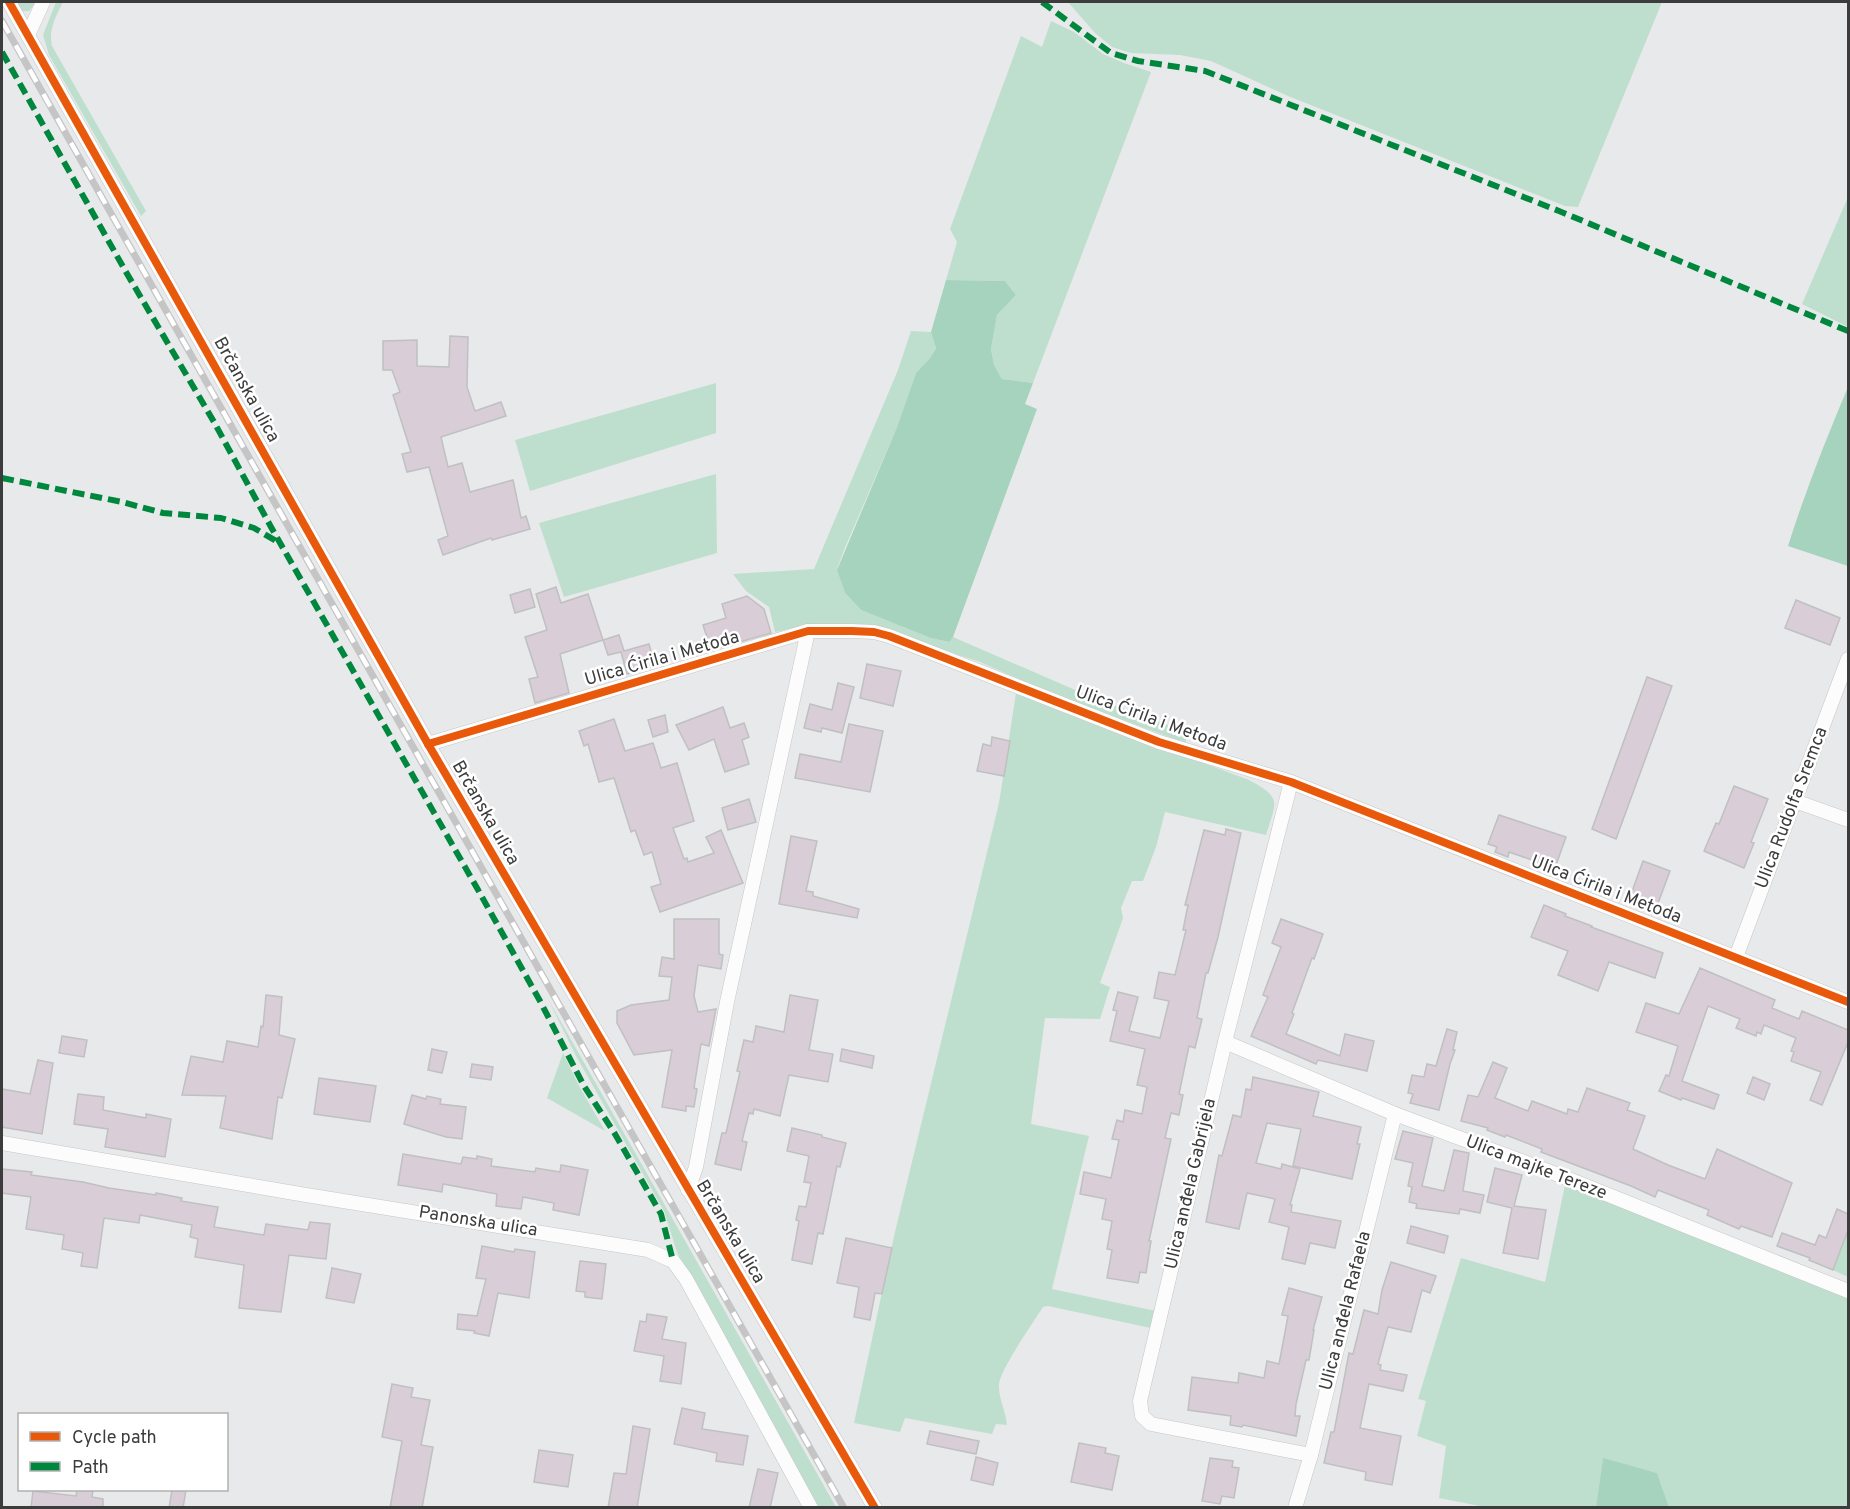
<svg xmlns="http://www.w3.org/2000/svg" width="1850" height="1509" viewBox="0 0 1850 1509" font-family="Overpass,sans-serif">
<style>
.green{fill:#bedfce}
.forest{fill:#a6d3bd}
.building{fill:#d9cdd7;stroke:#bfc0c0;stroke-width:1.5}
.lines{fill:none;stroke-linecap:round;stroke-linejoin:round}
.street-casing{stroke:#c5c6c7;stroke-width:15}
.street{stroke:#fcfcfc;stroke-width:14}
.rail-casing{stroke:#c5c5c5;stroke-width:7}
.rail{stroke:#fff;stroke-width:4.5;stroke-dasharray:14;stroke-linecap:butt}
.quiet{stroke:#00873e;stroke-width:6;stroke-dasharray:12 6;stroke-linecap:butt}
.cycleway-casing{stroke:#fff;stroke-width:11}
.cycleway{stroke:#e8590c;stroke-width:8}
.labels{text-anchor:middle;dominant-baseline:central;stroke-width:5;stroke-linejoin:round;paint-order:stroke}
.street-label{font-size:18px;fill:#3c3c3d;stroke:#fff}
</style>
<rect width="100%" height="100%" fill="#e8e9ea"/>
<g class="green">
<polygon points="13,2 36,2 29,11 23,11"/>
<path d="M56,2H63C56,16 48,30 52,46L146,211L141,216L49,55L43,35Z"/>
<polygon points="1068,2 1662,2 1578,207 1565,206 1288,96 1211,61 1180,55 1131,53 1112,47 1095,33"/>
<polygon points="1051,21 1074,32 1103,54 1124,63 1151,72 1033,383 1002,379 994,365 991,349 997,315 1016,295 1005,281 946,280 957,242 950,229 1021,36 1042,47"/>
<polygon points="1848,197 1848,327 1802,304"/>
<polygon points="911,331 931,332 936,347 930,358 916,373 897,427 844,550 837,569 845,593 861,610 932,638 948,642 953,637 1089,696 1189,733 1185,743 1041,689 980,662 909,639 807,625 775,632 769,607 746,591 733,574 814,569 898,370"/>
<polygon points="716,383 716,433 530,491 515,440"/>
<polygon points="716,474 717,553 564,597 539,523"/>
<path d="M1016,693L1249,780C1283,798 1276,802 1266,835L1165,812L1156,847L1143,881H1132L1121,908L1123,918L1100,983L1110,987L1100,1019L1045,1018L1031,1124L1089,1136L1052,1289L1156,1311L1151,1328L1048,1306L1043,1307C1034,1321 1000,1370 999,1384C998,1398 1006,1411 1007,1425L996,1424L992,1434L905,1418L900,1432L854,1423L895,1232L999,803Z"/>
<polygon points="548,999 836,1507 817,1507 677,1252 664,1211 576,1056"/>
<polygon points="563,1053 579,1086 605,1131 547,1098"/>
<polygon points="1565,1185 1848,1295 1848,1507 1669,1507 1657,1473 1603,1459 1596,1507 1485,1507 1439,1498 1446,1446 1417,1436 1426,1401 1418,1399 1461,1258 1545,1282"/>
<polygon points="1848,1230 1848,1277 1833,1270"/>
</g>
<g class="forest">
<polygon points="946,280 1005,281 1016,295 997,315 991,349 994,365 1002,379 1033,383 1025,404 1037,409 953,637 949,642 931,638 861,610 845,593 837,570 897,427 916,373 930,358 936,348 931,332"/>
<path d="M1848,387V566L1788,546C1805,492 1826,439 1848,387Z"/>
<polygon points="1603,1458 1657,1473 1669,1507 1596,1507"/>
</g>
<g class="building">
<polygon points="450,336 468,337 467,387 475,411 501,402 506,416 441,437 448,467 462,463 470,492 513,480 521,518 526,516 530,529 492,540 491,538 443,555 438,540 448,536 429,467 407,472 402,454 411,452 393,395 400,392 392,370 383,370 383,341 417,340 417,366 449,367"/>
<polygon points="556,587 561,603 588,594 603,640 560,654 569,693 535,703 529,679 538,677 525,637 547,630 536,594"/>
<polygon points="530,589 535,607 515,613 510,595"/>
<polygon points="747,596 764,609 771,633 711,650 703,625 726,618 722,604"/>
<polygon points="1796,600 1840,618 1830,645 1785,628"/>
<polygon points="619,635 624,651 649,644 655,666 627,674 621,652 608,655 603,640"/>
<polygon points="867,664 901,671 893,706 860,698"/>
<polygon points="1647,677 1672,686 1616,839 1592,829"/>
<polygon points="838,683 854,687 842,733 822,728 821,732 804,728 810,704 832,710"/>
<polygon points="723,707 730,728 744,723 749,737 742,740 749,764 725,772 714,739 689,750 676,725"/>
<polygon points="665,715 668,732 653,737 648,720"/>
<polygon points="614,719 625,751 653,743 661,768 677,763 694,821 673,828 684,859 687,858 688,862 714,853 706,837 721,830 743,883 660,912 651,887 661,884 652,852 644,855 635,830 631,832 614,778 599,782 588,744 584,746 579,731"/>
<polygon points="849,724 883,731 870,792 795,778 800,754 841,762"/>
<polygon points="992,737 1010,741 1004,776 977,771 983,744 991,746"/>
<polygon points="1734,786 1768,799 1751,842 1754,843 1744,868 1704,851 1716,823 1719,824"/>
<polygon points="749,799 756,822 728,830 722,808"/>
<polygon points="1499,815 1566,837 1555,868 1509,852 1508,857 1495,852 1497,847 1488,844"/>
<polygon points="1226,829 1241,833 1218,937 1208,973 1206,973 1197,1018 1202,1019 1195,1048 1189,1046 1179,1094 1183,1095 1179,1115 1171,1113 1165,1138 1171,1139 1149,1241 1151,1241 1146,1273 1140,1272 1138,1283 1107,1278 1112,1250 1107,1249 1112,1221 1102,1219 1106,1199 1080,1194 1084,1172 1111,1178 1119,1140 1112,1139 1117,1120 1123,1122 1125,1110 1142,1114 1147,1087 1137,1085 1145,1049 1110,1041 1117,1011 1113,1010 1118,992 1138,997 1129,1031 1160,1038 1169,1001 1154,998 1159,972 1175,975 1186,930 1183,930 1188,905 1185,905 1204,830 1225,835"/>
<polygon points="791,836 817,841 806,891 813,892 813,896 859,909 857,918 779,904"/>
<polygon points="1643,861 1670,871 1657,906 1630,897"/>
<polygon points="1544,905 1566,914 1565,916 1592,926 1591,927 1663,953 1655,978 1609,962 1598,991 1558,975 1568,951 1531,937"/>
<polygon points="674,919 719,919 719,954 723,955 721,969 698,965 694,996 698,1012 716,1009 709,1046 701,1044 694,1088 697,1089 694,1107 686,1106 686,1111 662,1107 672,1050 634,1055 617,1023 617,1011 631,1005 669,1000 672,977 659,976 662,957 674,959"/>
<polygon points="1281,919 1323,934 1314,959 1312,958 1292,1013 1294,1014 1286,1034 1340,1056 1345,1034 1374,1041 1367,1071 1318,1060 1316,1064 1251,1036 1268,997 1263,995 1281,947 1272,943"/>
<polygon points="1700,968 1775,1000 1772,1008 1799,1019 1802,1011 1848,1030 1848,1042 1822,1105 1810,1100 1821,1072 1791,1061 1794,1052 1791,1051 1796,1038 1764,1025 1761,1034 1757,1032 1756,1036 1736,1028 1740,1019 1708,1006 1682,1081 1719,1095 1714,1109 1682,1098 1681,1100 1659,1091 1666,1075 1669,1076 1678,1046 1636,1032 1646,1003 1679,1014"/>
<polygon points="266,995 282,997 279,1035 295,1039 282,1098 278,1097 272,1139 220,1128 226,1096 182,1095 191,1056 223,1062 227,1041 258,1047 261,1026 263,1027"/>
<polygon points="790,995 818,1000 809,1050 833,1054 828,1082 789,1075 780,1116 754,1109 753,1114 749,1113 742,1141 747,1142 741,1170 715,1164 722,1133 726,1133 740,1072 737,1071 744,1040 753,1042 756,1026 784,1032"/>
<polygon points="1447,1029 1457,1032 1453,1050 1455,1050 1450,1064 1439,1110 1410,1103 1413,1094 1408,1093 1412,1075 1424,1077 1427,1064 1436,1066"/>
<polygon points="62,1036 87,1040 84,1057 59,1053"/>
<polygon points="432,1049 447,1052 442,1073 428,1070"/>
<polygon points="842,1049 874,1056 872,1068 840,1061"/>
<polygon points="38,1060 53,1063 42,1134 2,1127 2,1089 30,1094"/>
<polygon points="1493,1062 1507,1068 1495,1098 1528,1111 1532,1101 1567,1114 1568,1109 1578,1112 1587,1088 1630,1103 1627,1110 1645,1116 1633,1149 1668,1165 1705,1179 1717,1149 1792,1183 1772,1237 1741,1226 1739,1229 1707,1215 1709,1210 1658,1190 1655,1197 1631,1186 1541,1152 1542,1149 1506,1135 1505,1137 1487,1130 1488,1128 1461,1121 1468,1095 1478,1097"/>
<polygon points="472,1064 493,1067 491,1080 470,1077"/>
<polygon points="1253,1077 1319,1092 1313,1116 1361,1127 1357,1144 1360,1144 1352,1179 1293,1166 1301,1129 1267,1123 1256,1163 1281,1169 1282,1164 1300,1169 1290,1205 1292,1205 1291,1212 1341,1221 1335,1248 1310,1243 1305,1264 1282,1259 1289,1227 1269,1222 1275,1199 1247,1193 1239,1229 1206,1222 1219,1155 1222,1156 1233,1115 1241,1117 1246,1089 1251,1090"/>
<polygon points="1753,1077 1770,1084 1764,1100 1747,1093"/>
<polygon points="319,1078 376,1086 370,1122 314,1114"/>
<polygon points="78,1094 104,1097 103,1110 146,1118 146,1114 171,1119 165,1157 105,1147 108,1129 74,1124"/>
<polygon points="412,1095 426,1099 427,1096 441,1099 440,1104 466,1107 462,1139 446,1137 404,1124"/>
<polygon points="792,1128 822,1135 822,1137 846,1143 840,1167 837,1166 823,1234 818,1233 812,1264 792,1260 799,1221 796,1220 799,1206 806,1207 811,1183 804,1182 809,1156 787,1151"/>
<polygon points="1403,1131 1433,1138 1422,1186 1444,1191 1454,1150 1469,1153 1463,1191 1484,1195 1480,1213 1460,1209 1459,1214 1416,1208 1417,1204 1409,1202 1412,1187 1408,1186 1413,1163 1395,1159"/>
<polygon points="403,1154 461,1164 463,1157 477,1159 477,1156 492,1159 491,1166 535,1172 536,1168 560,1172 561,1165 588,1170 579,1215 553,1210 554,1203 523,1197 521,1209 496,1206 497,1194 443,1184 442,1192 398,1185"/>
<polygon points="1495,1168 1522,1175 1514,1206 1546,1210 1538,1259 1503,1253 1512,1208 1487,1202"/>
<polygon points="2,1169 32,1172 31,1175 83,1182 109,1188 156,1195 156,1193 182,1198 181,1201 218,1207 214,1227 264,1235 266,1224 308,1230 310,1222 330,1224 326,1259 289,1255 281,1312 239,1308 244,1265 195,1257 198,1239 190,1237 192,1225 140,1215 139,1223 104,1218 97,1268 81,1266 83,1253 62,1249 64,1235 26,1229 31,1197 2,1193"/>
<polygon points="1837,1209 1848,1214 1848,1230 1833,1270 1809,1260 1810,1258 1777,1246 1782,1233 1815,1245 1819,1235 1826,1238"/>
<polygon points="1411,1226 1448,1236 1444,1253 1407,1243"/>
<polygon points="846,1238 892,1248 882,1294 875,1293 870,1320 854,1317 859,1287 837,1283"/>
<polygon points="482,1246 514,1252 515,1249 535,1252 529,1298 498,1293 489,1336 474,1333 475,1331 457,1329 458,1314 477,1316 486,1279 476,1278"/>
<polygon points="580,1261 606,1264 602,1299 585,1297 585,1292 576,1291"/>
<polygon points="1391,1262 1436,1276 1430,1293 1422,1290 1411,1332 1388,1327 1378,1364 1381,1365 1380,1370 1407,1375 1403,1391 1369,1384 1360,1428 1401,1436 1392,1485 1365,1480 1366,1472 1324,1463 1331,1432 1334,1432 1349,1353 1353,1354 1364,1310 1378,1314 1382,1290"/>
<polygon points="332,1268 361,1274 354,1303 326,1298"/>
<polygon points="1289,1288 1322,1297 1313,1330 1314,1330 1309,1360 1306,1360 1296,1404 1295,1416 1300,1416 1296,1436 1243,1425 1242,1427 1230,1425 1231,1416 1188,1410 1192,1377 1238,1383 1239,1373 1264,1378 1267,1361 1279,1364 1288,1316 1282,1315"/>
<polygon points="647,1314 667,1317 662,1339 686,1343 681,1384 660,1381 664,1356 634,1351 640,1321 646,1322"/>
<polygon points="392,1384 413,1388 411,1397 430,1400 421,1445 433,1447 422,1508 390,1508 402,1441 382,1437"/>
<polygon points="682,1408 705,1413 702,1429 748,1436 743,1465 716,1461 717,1453 674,1444"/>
<polygon points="633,1426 650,1429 637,1508 608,1508 614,1473 626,1474"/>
<polygon points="930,1431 979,1441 976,1454 927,1444"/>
<polygon points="1079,1443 1106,1448 1105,1453 1119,1456 1112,1490 1071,1482"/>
<polygon points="539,1450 573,1455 568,1487 534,1482"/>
<polygon points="976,1457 998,1463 993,1485 971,1480"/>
<polygon points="1210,1458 1233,1461 1232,1467 1239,1468 1234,1498 1222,1496 1220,1504 1202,1501"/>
<polygon points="758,1469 778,1473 770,1508 749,1508"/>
<polygon points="77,1490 93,1490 92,1497 103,1499 103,1508 31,1508 33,1491 76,1496"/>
<polygon points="172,1490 186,1490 183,1508 169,1508"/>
</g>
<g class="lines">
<g class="street-casing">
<g id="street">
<polyline points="9,2 428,744 875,1508"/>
<polyline points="28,35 43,2"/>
<polyline points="428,744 808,631 852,631 874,632 889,636 1159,742 1291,782 1848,1002"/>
<polyline points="1291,782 1225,1042 1140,1401 1142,1416 1151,1424 1311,1455"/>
<polyline points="1795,801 1848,820"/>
<polyline points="1736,957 1848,659"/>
<polyline points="1225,1042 1395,1114 1556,1174 1848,1291"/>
<polyline points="2,1143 306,1195 648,1250 673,1261 686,1279 811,1508"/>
<polyline points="688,1190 696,1167 727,1002 808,631"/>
<polyline points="1295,1508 1311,1455 1395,1114"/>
</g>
</g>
<use href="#street" class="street"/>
<g class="rail-casing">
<polyline id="rail" points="2,21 844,1508"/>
</g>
<use href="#rail" class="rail"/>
<g class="quiet">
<polyline points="1042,2 1111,53 1138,61 1205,71 1559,211 1848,331"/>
<polyline points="2,52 126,272 214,422 271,527 477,888 540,1001 584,1086 615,1134 661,1214 673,1261"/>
<polyline points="2,478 122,502 163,513 221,518 254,528 278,542"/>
</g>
<g class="cycleway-casing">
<g id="cycleway">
<polyline points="9,2 428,744 875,1508"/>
<polyline points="428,744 808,631 852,631 874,632 889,636 1159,742 1291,782 1848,1002"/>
</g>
</g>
<use href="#cycleway" class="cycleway"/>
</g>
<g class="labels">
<g class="street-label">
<text transform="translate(246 390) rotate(61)">Brčanska ulica</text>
<text transform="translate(662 659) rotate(-16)">Ulica Ćirila i Metoda</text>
<text transform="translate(1151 719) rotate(20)">Ulica Ćirila i Metoda</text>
<text transform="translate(1792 808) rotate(-69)">Ulica Rudolfa Sremca</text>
<text transform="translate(485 813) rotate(60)">Brčanska ulica</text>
<text transform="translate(1606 890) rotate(21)">Ulica Ćirila i Metoda</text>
<text transform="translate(1536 1168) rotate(21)">Ulica majke Tereze</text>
<text transform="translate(1191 1184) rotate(-77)">Ulica anđela Gabrijela</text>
<text transform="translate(478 1222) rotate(9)">Panonska ulica</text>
<text transform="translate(730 1232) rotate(59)">Brčanska ulica</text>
<text transform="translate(1346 1311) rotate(-76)">Ulica anđela Rafaela</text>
</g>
</g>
<rect width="1850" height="1509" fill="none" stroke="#3c3c3d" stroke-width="6"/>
<rect x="18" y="1413" width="210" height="78" fill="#ffffff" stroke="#b1b1b1" stroke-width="1.5"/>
<rect x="30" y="1432" width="30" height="9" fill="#e8590c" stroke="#b1b1b1" stroke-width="1.5"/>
<text x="72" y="1443" font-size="18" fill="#3c3c3d">Cycle path</text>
<rect x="30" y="1462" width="30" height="9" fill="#00873e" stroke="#b1b1b1" stroke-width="1.5"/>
<text x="72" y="1473" font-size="18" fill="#3c3c3d">Path</text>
</svg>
